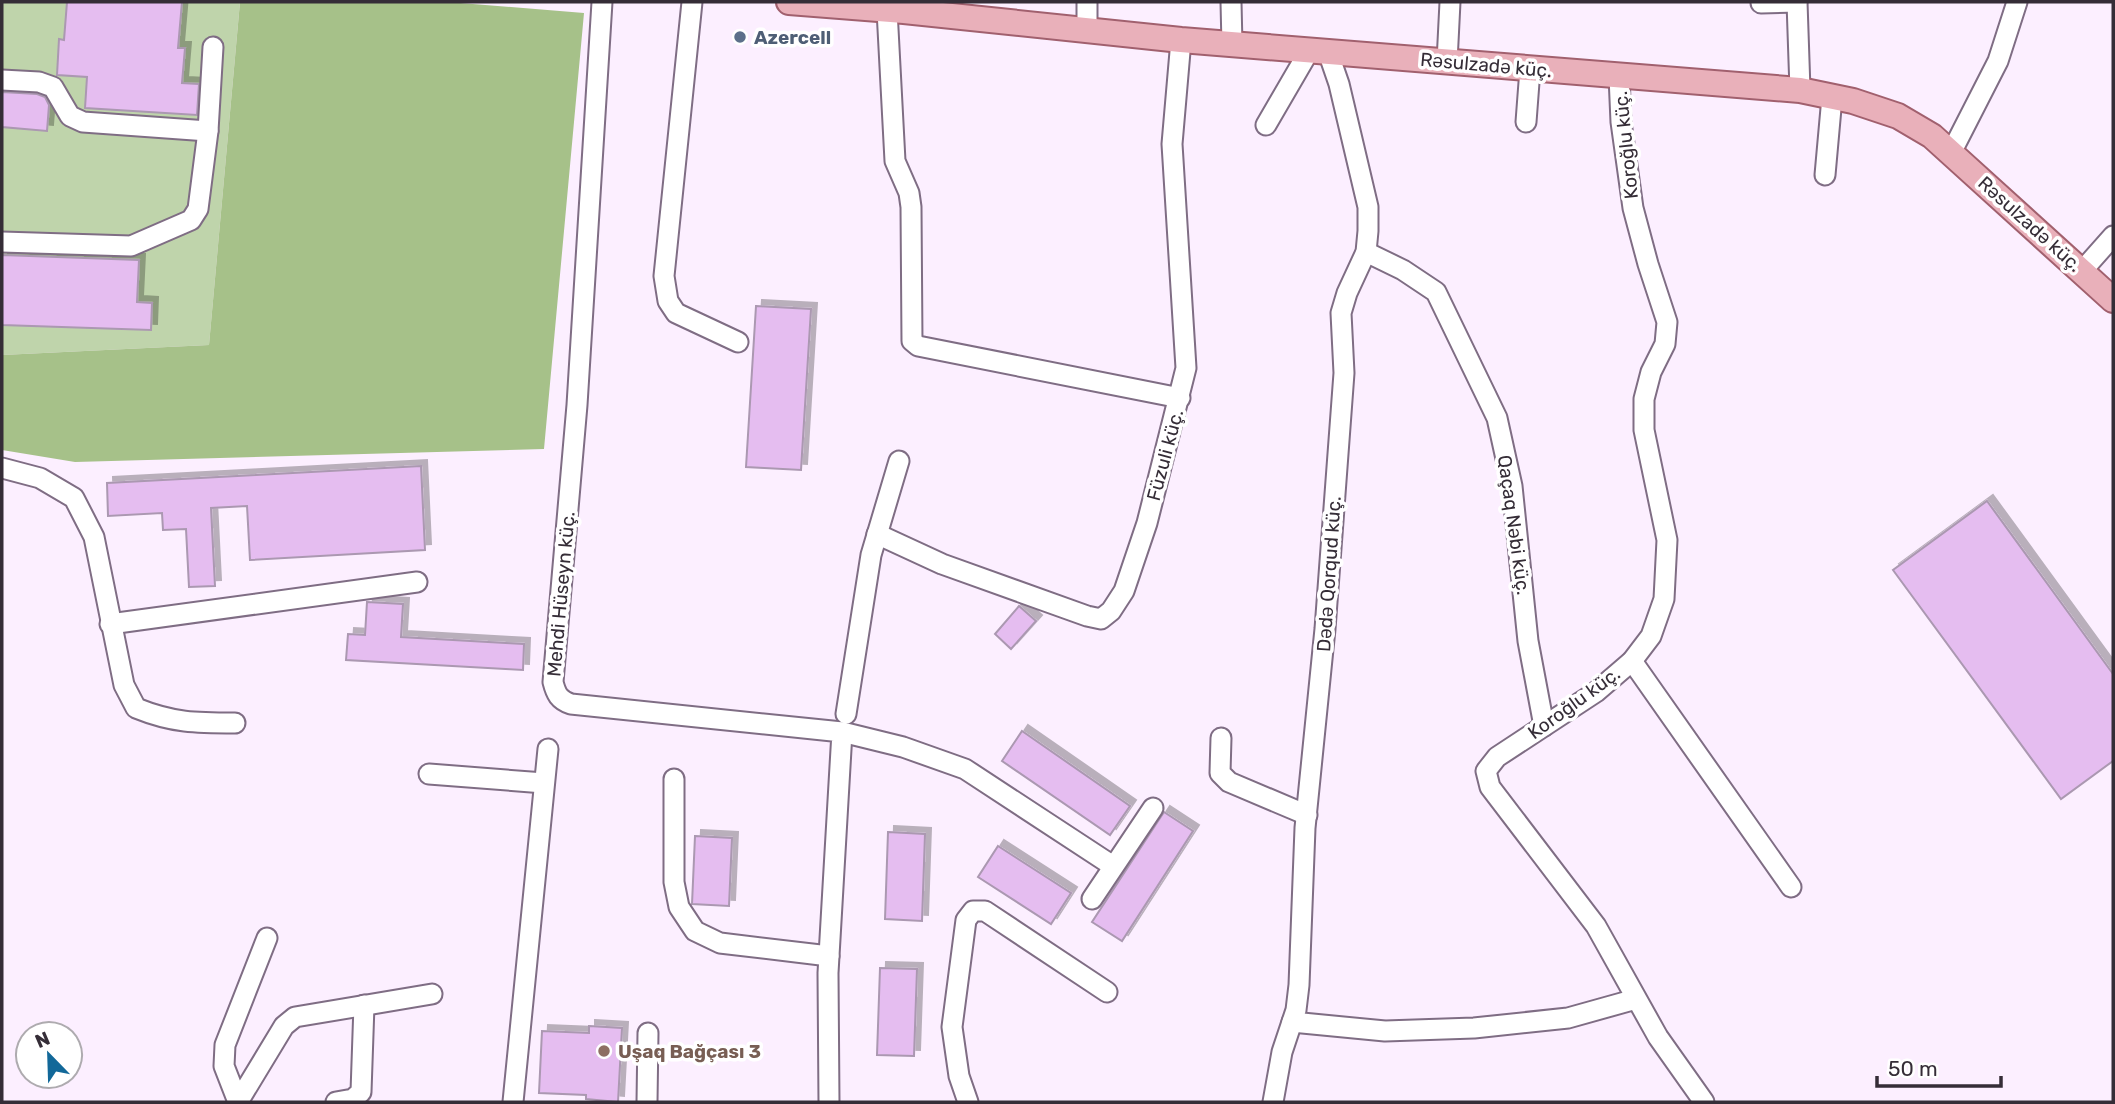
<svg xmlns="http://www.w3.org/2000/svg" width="2115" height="1104" viewBox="0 0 2115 1104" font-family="Rubik,sans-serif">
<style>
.green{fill:#bfd4ab}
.forest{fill:#a6c189}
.building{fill:#e5bdf0;stroke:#ab98b1;stroke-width:2;filter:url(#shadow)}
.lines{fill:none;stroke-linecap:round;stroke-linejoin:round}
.minor-casing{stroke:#7f6d84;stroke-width:23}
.major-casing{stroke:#a1606e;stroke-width:28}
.minor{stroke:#fff;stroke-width:19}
.major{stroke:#e9b0ba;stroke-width:24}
.service-dot{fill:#5c6f8a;stroke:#fff;stroke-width:2.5}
.education-dot{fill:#8d6e63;stroke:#fff;stroke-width:2.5}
.labels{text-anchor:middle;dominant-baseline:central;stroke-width:7;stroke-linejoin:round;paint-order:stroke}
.service-label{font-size:19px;font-weight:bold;fill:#4e5e75;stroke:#fff;text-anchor:start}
.street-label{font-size:19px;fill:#352d37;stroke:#fff}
.education-label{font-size:19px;font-weight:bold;fill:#785e54;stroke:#fff;text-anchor:start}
</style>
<defs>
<filter id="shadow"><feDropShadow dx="6" dy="-6" stdDeviation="0" flood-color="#0004"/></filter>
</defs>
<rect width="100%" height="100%" fill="#fcefff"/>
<polygon class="green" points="2,2 240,2 209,345 2,355"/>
<polygon class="forest" points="240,2 448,2 584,13 544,449 75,462 2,450 2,355 209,345"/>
<g class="building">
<polygon points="67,2 182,2 178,48 185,48 182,83 199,84 197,115 85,108 87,77 57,75 59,39 64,40"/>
<polygon points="2,92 37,94 45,97 49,105 47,131 2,127"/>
<polygon points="2,255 139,260 137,302 152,303 151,330 2,325"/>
<polygon points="756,306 811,309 801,470 746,467"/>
<polygon points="421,466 425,550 250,560 247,506 211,508 215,586 189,587 186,529 163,530 162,513 108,516 107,483"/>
<polygon points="1987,501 2113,674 2113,761 2061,799 1893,570"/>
<polygon points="367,602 403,604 401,637 524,644 523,670 346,660 348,634 365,635"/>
<polygon points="1019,606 1036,621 1011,649 995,634"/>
<polygon points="1022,731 1130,806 1110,835 1002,761"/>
<polygon points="1164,812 1193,831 1122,941 1092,922"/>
<polygon points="888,832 925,834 922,921 885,919"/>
<polygon points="695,836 732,838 729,906 692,904"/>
<polygon points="998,846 1071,893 1051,924 978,877"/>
<polygon points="880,968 917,969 914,1056 877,1055"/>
<polygon points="589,1026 622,1028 618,1102 586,1099 586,1095 539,1093 542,1031 589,1033"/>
</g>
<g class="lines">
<g class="minor-casing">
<g id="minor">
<path d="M602,2L577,405L553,682C556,694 559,700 571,704L842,732L828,973L829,1102"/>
<polyline points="692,2 664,276 668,301 676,313 738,342"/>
<polyline points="1231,2 1232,45"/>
<polyline points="1797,2 1800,90"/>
<polyline points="1761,3 1797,2"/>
<polyline points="887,10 895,161 909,193 911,207 912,341 918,346 1180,398"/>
<polyline points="1087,31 1087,2"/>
<polyline points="1447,62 1450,2"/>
<polyline points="1619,76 1621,122 1633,208 1648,264 1667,322 1665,344 1651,372 1644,399 1644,430 1667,540 1664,599 1651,636 1632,661 1596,692 1497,757 1486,771 1490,787 1596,926 1658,1037 1704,1102"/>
<polyline points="2,80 39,82 53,87 70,116 83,122 208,131"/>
<polyline points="1526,122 1530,69"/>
<polyline points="1266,125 1309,51"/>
<polyline points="1951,153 1998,61 2017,2"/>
<polyline points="1825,175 1832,97"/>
<polyline points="2,242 131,246 191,220 198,209 208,131 213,47"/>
<polyline points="1366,252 1403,270 1436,292 1497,418 1512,486 1528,641 1544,726"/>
<polyline points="2082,271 2113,236"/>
<path d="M2,468L40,478L74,498L94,537L124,685L136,708C173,723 196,723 235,723"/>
<polyline points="877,534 942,564 1087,616 1101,619 1111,611 1124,591 1147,523 1186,368 1172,144 1181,40"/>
<polyline points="110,624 417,582"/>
<polyline points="1632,661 1791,887"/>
<polyline points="846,714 871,555 899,461"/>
<polyline points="842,732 903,747 965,769 1113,866"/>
<polyline points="1221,738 1220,773 1229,782 1307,815"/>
<polyline points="429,774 544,783"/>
<polyline points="674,779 674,882 679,907 695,931 720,943 829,956"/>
<polyline points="1092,899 1153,808"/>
<polyline points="1292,1022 1385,1031 1474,1028 1568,1018 1636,999"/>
<polyline points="238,1102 284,1026 295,1017 432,994"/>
<polyline points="238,1102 224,1066 225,1045 267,938"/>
<polyline points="336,1102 353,1099 361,1092 364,1005"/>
<polyline points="513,1102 548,749"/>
<polyline points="647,1102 648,1033"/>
<polyline points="968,1102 959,1076 952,1027 966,920 973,911 985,911 1107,992"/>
<polyline points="1273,1102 1282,1052 1296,1010 1299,985 1305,828 1325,629 1344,373 1341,313 1347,293 1366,252 1368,231 1368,207 1339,84 1328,52"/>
</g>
</g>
<g class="major-casing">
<polyline id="major" points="789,2 904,11 1181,40 1800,90 1853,101 1898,116 1932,136 2113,300"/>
</g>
<use href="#minor" class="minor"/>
<use href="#major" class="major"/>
</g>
<circle class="service-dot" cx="740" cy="37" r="7"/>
<circle class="education-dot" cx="604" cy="1051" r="7"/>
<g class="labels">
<g class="service-label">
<text x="754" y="37">Azercell</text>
</g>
<g class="street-label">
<text transform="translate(1486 65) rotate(5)">Rəsulzadə küç.</text>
<text transform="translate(1626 145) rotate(-96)">Koroğlu küç.</text>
<text transform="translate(2030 224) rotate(42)">Rəsulzadə küç.</text>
<text transform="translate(1165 455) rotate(-75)">Füzuli küç.</text>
<text transform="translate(1514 525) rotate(82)">Qaçaq Nəbi küç.</text>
<text transform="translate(1329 574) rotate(-86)">Dədə Qorqud küç.</text>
<text transform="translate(561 594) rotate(-85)">Mehdi Hüseyn küç.</text>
<text transform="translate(1574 703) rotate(-36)">Koroğlu küç.</text>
</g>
<g class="education-label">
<text x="618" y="1051">Uşaq Bağçası 3</text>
</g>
</g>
<rect width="2115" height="1104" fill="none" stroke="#352d37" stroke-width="7"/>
<g transform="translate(49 1055) rotate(337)"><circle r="33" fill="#ffffff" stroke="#aeabaf" stroke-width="2"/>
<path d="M0-5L12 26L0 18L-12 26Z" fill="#126899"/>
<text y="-10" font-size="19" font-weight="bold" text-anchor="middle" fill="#352d37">N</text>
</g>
<path d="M1877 1076v10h124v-10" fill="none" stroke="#352d37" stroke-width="3.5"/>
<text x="1888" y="1076" font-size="21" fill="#352d37" stroke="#ffffff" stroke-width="5" paint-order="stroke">50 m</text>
</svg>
